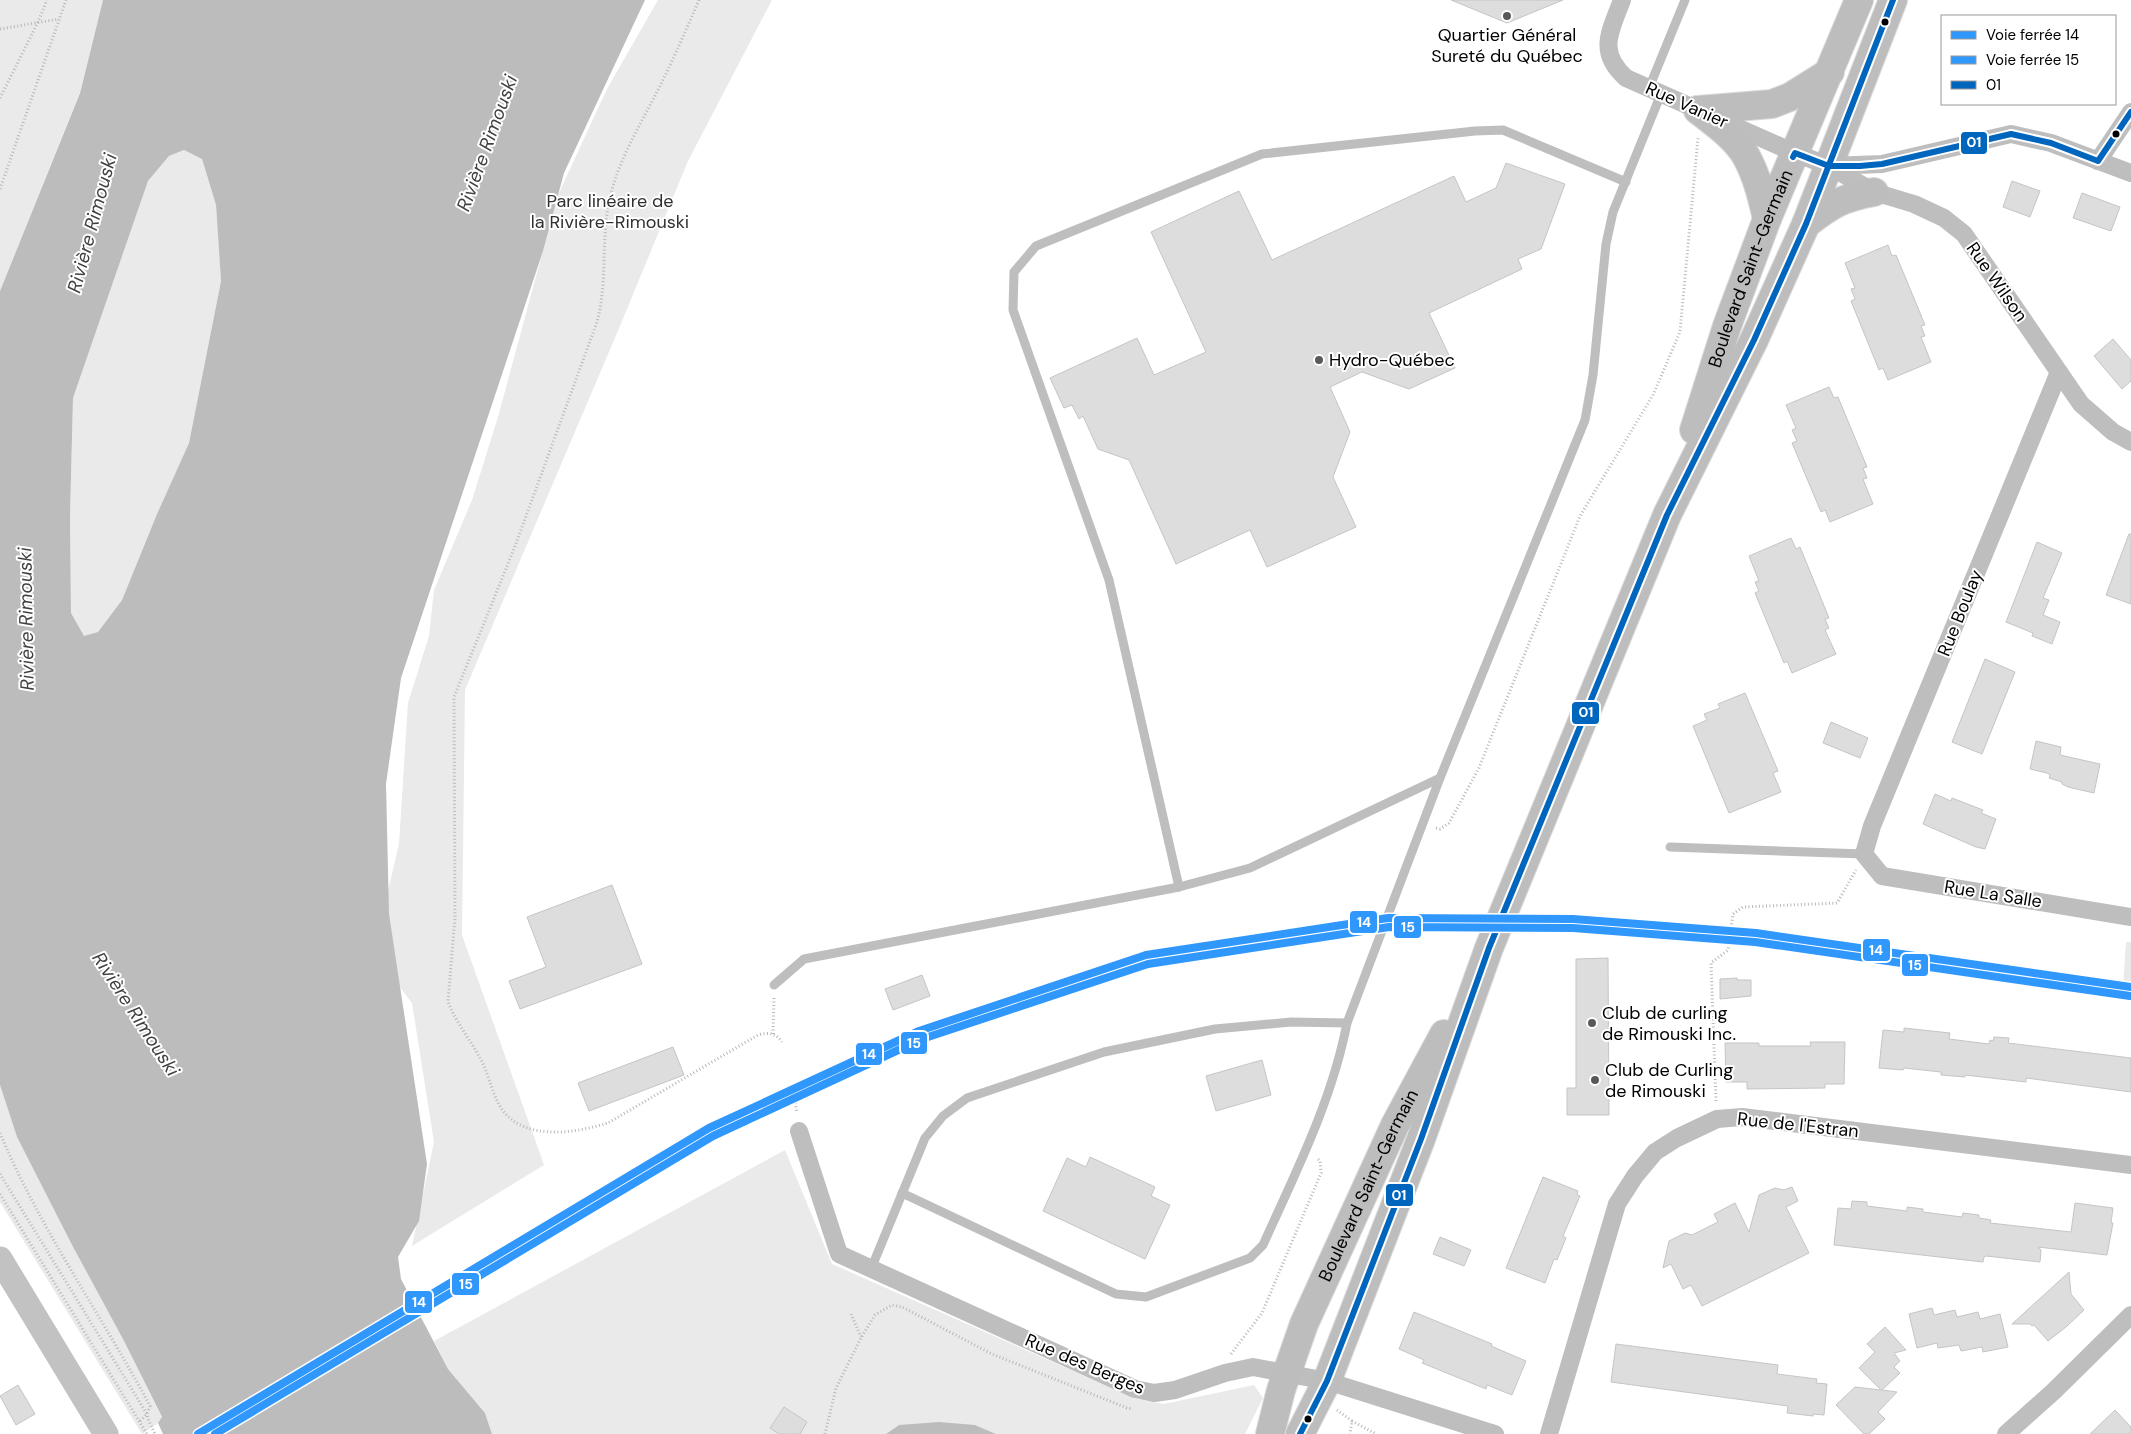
<svg xmlns="http://www.w3.org/2000/svg" width="2131" height="1434" viewBox="0 0 2131 1434" font-family="'DM Sans',sans-serif">
<style>
.green{fill:#eaeaea}
.water{fill:#bcbcbc;fill-rule:evenodd}
.building{fill:#ddd;stroke:#c5c5c5}
.lines{fill:none;stroke-linecap:round;stroke-linejoin:round}
.primary-casing{stroke:#dbdbdb;stroke-width:30}
.path{stroke:#b8b8b8;stroke-width:3;stroke-dasharray:1 2.5;stroke-linecap:butt}
.service{stroke:#bebebe;stroke-width:9}
.minor{stroke:#bebebe;stroke-width:18}
.secondary{stroke:#c2c2c2;stroke-width:25}
.primary{stroke:#bdbdbd;stroke-width:28}
.bus-1-casing{stroke:#fff;stroke-width:10}
.bus-1{stroke:#0065bd;stroke-width:6}
.rail-1-casing{stroke:#fff;stroke-width:11}
.rail-2-casing{stroke:#fff;stroke-width:11}
.rail-1{stroke:#3098fc;stroke-width:8}
.rail-2{stroke:#3098fc;stroke-width:8}
.poi-dot{fill:#595959;stroke:#fff;stroke-width:2}
.bus-dot{fill:#000;stroke:#fff;stroke-width:2}
.labels{text-anchor:middle;dominant-baseline:central;stroke-width:4;stroke-linejoin:round;paint-order:stroke}
.poi-label{font-size:18px;fill:#000;stroke:#fff;text-anchor:start}
.street-label{font-size:18px;fill:#000;stroke:#fff}
.park-label{font-size:18px;fill:#303030;stroke:#fff}
.water-label{font-size:19px;font-style:italic;fill:#414141;stroke:#fff}
.line-badge{stroke:#fff;stroke-width:2}
.badge-label{font-size:14px;text-anchor:middle;font-weight:bold;fill:#fff}
</style>
<rect width="100%" height="100%" fill="#fff"/>
<g class="green">
<polygon points="0,0 103,0 80,92 0,291"/>
<polygon points="658,0 772,0 688,161 620,326 465,690 462,935 544,1165 412,1246 434,1142 412,1003 379,960 387,895 399,844 408,703 429,636 434,590 472,500 498,417 558,195 607,89"/>
<polygon points="184,150 202,159 216,205 221,281 189,443 157,514 122,600 98,632 84,637 71,613 70,518 73,398 148,181 169,156"/>
<polygon points="2126,942 2131,942 2131,987 2123,986"/>
<polygon points="0,1085 17,1137 72,1245 124,1341 162,1418 158,1423 142,1434 0,1202"/>
<polygon points="785,1150 832,1264 1136,1399 1164,1404 1254,1385 1263,1398 1245,1434 996,1434 975,1425 899,1425 886,1434 492,1434 485,1413 448,1369 434,1341"/>
</g>
<g class="water">
<path d="M103,0H645L564,173L543,251L401,678L386,784L389,914L427,1164L419,1221L398,1257L401,1279L448,1369L485,1413L492,1434H163L158,1423L162,1417L124,1341L72,1245L17,1137L0,1085V291L80,93ZM184,150L202,159L216,205L221,281L189,443L157,514L122,600L98,632L84,636L71,613L70,518L73,398L148,181L169,156Z"/>
<polygon points="939,1422 975,1425 996,1434 886,1434 899,1425"/>
</g>
<g class="building">
<polygon points="1451,0 1563,0 1507,23"/>
<polygon points="1506,163 1565,184 1541,249 1518,259 1522,269 1429,313 1455,368 1409,389 1362,372 1330,387 1350,432 1333,477 1356,527 1267,567 1250,530 1176,564 1129,460 1098,449 1083,416 1079,419 1072,405 1064,408 1050,378 1137,338 1154,375 1206,352 1151,232 1239,191 1272,260 1454,176 1466,202 1496,188"/>
<polygon points="2012,181 2040,191 2030,217 2003,207"/>
<polygon points="2082,193 2120,207 2111,231 2073,218"/>
<polygon points="1888,245 1892,256 1896,255 1925,325 1921,326 1925,336 1921,337 1931,362 1888,380 1883,368 1879,370 1851,301 1855,299 1851,289 1855,288 1845,263"/>
<polygon points="2113,339 2131,360 2131,381 2122,389 2094,356"/>
<polygon points="1829,387 1834,398 1838,397 1867,467 1863,468 1867,478 1863,479 1873,504 1830,522 1825,510 1821,512 1792,443 1797,441 1792,430 1796,428 1786,405"/>
<polygon points="2129,534 2131,534 2131,604 2106,595"/>
<polygon points="1791,538 1796,549 1800,547 1829,618 1825,619 1829,628 1825,630 1836,654 1792,673 1787,661 1784,663 1755,593 1759,591 1755,582 1759,581 1749,556"/>
<polygon points="2037,542 2062,553 2043,598 2049,600 2043,615 2060,622 2052,644 2032,636 2033,633 2006,622"/>
<polygon points="1985,659 2015,672 1982,754 1952,742"/>
<polygon points="1745,693 1778,771 1773,773 1781,792 1729,813 1693,726 1707,720 1704,714 1720,708 1718,704"/>
<polygon points="1831,722 1868,738 1860,758 1823,743"/>
<polygon points="2036,741 2061,747 2060,755 2100,764 2094,793 2068,787 2062,784 2062,782 2049,778 2050,775 2047,773 2030,769"/>
<polygon points="1935,794 1951,801 1952,798 1983,810 1981,813 1996,819 1985,849 1976,847 1923,824"/>
<polygon points="612,885 642,964 520,1009 509,981 546,967 527,917"/>
<polygon points="1608,958 1609,1115 1567,1115 1567,1088 1576,1088 1576,959"/>
<polygon points="922,975 930,996 893,1010 885,989"/>
<polygon points="1737,978 1737,980 1751,980 1751,996 1720,999 1720,979"/>
<polygon points="1904,1028 1950,1033 1949,1039 1989,1044 1990,1040 1993,1041 1994,1037 2009,1038 2008,1043 2131,1058 2131,1092 2026,1078 2026,1082 1965,1075 1965,1077 1941,1075 1941,1072 1904,1068 1903,1070 1879,1068 1883,1030 1904,1032"/>
<polygon points="1810,1042 1845,1042 1844,1084 1825,1084 1825,1088 1747,1089 1747,1082 1726,1082 1725,1043 1759,1043 1759,1046 1811,1046"/>
<polygon points="673,1047 684,1075 589,1111 578,1083"/>
<polygon points="1262,1060 1271,1095 1216,1111 1206,1076"/>
<polygon points="1090,1157 1155,1187 1151,1196 1170,1205 1145,1259 1043,1211 1067,1158 1086,1167"/>
<polygon points="1543,1177 1578,1191 1577,1195 1580,1196 1563,1236 1566,1238 1557,1260 1554,1259 1545,1283 1506,1268"/>
<polygon points="1792,1187 1798,1201 1786,1207 1809,1253 1702,1306 1691,1285 1683,1289 1671,1264 1663,1268 1669,1241 1685,1233 1692,1235 1718,1222 1714,1214 1735,1203 1749,1232 1759,1195 1775,1188 1784,1190"/>
<polygon points="1852,1201 1867,1202 1867,1206 1907,1211 1907,1207 1923,1209 1923,1212 1962,1217 1963,1213 1979,1215 1979,1218 1991,1220 1990,1223 2071,1232 2075,1203 2113,1208 2111,1223 2113,1223 2107,1255 2038,1247 2041,1250 2040,1262 1986,1256 1984,1257 1983,1262 1834,1245 1838,1208 1851,1209"/>
<polygon points="1440,1237 1471,1250 1464,1266 1433,1254"/>
<polygon points="2069,1272 2071,1294 2084,1310 2066,1327 2048,1341 2034,1325 2032,1326 2030,1324 2012,1324"/>
<polygon points="1932,1308 1934,1315 1955,1310 1957,1317 1978,1312 1980,1319 2000,1314 2008,1347 1983,1352 1982,1347 1961,1351 1959,1345 1938,1348 1937,1343 1917,1348 1909,1314"/>
<polygon points="1414,1312 1492,1344 1491,1346 1526,1361 1512,1395 1487,1385 1486,1389 1422,1363 1424,1360 1399,1349"/>
<polygon points="1885,1327 1906,1350 1894,1353 1900,1361 1894,1367 1900,1373 1882,1390 1897,1392 1878,1412 1885,1419 1869,1434 1864,1434 1836,1405 1855,1387 1881,1390 1859,1368 1875,1352 1867,1344"/>
<polygon points="1616,1344 1778,1365 1777,1374 1817,1379 1816,1383 1827,1384 1824,1415 1813,1414 1813,1416 1787,1413 1788,1406 1611,1382"/>
<polygon points="18,1385 35,1414 16,1425 0,1396"/>
<polygon points="784,1407 807,1422 800,1434 779,1434 770,1428"/>
<polygon points="2115,1410 2131,1427 2131,1434 2090,1434"/>
</g>
<g class="lines">
<g class="primary-casing">
<g id="primary">
<polyline points="1698,110 1772,104 1790,97 1830,72"/>
<path d="M1698,110C1714,123 1735,137 1746,156C1757,176 1762,197 1767,219"/>
<path d="M1806,224C1832,204 1842,198 1874,192"/>
<path id="s1" d="M1694,430L1727,326L1767,219L1859,0"/>
<path id="s2" d="M1270,1434L1281,1390L1304,1324L1395,1125L1444,1034"/>
<polyline points="1300,1434 1327,1381 1421,1139 1489,948 1667,515 1754,340 1806,224 1893,0"/>
</g>
</g>
<g class="path">
<path d="M699,0C686,30 673,60 658,90C642,121 623,153 613,186C599,230 609,278 597,322L514,549L454,697L455,917L448,1002C457,1025 474,1044 484,1066C490,1080 493,1095 501,1108C524,1142 575,1133 608,1123L758,1035C768,1032 776,1033 782,1042"/>
<polyline points="0,29 59,19"/>
<polyline points="0,98 38,22 47,0"/>
<polyline points="0,189 66,0"/>
<polyline points="1436,828 1440,829 1449,823 1479,768 1580,516 1653,395 1680,332 1698,138"/>
<polyline points="773,1034 774,997"/>
<polyline points="794,1096 797,1113"/>
<polyline points="1716,1101 1711,963 1728,950 1733,914 1743,907 1837,903 1856,870"/>
<path d="M0,1133C40,1229 101,1314 150,1406L147,1414L139,1422"/>
<polyline points="0,1174 147,1414 148,1419 155,1434"/>
<polyline points="0,1194 147,1434"/>
<polyline points="851,1314 861,1337"/>
<polyline points="1231,1354 1262,1313 1321,1173 1320,1161 1318,1159"/>
<polyline points="1337,1410 1352,1421 1350,1434"/>
<polyline points="1352,1421 1376,1434"/>
<polyline points="825,1434 836,1388 861,1338 875,1315 892,1305 902,1307 992,1354 1127,1408 1133,1409"/>
</g>
<g class="service">
<polyline points="1649,88 1685,0"/>
<polyline points="1670,847 1864,854"/>
<polyline points="1179,887 1109,580 1013,310 1014,272 1036,246 1262,154 1475,131 1503,130 1626,182"/>
<polyline points="774,985 804,959 1179,887 1250,868 1440,778"/>
<path d="M902,1193L1116,1294L1146,1297L1250,1258L1263,1245C1295,1174 1332,1101 1347,1023L1440,778L1585,420L1593,375L1606,244L1613,212L1661,94"/>
<polyline points="871,1269 925,1138 943,1116 967,1098 1104,1052 1215,1029 1291,1022 1347,1023"/>
</g>
<g class="minor">
<path d="M1622,0C1610,32 1597,52 1626,78L1795,153L1829,166L1874,192L1914,204L1944,218L1964,234L2081,404L2113,432L2131,442"/>
<polyline points="2098,161 2131,112"/>
<polyline points="1829,166 1882,164 2011,134 2051,143 2131,173"/>
<polyline points="2059,372 1872,826 1864,854 1882,876 2131,917"/>
<polyline points="799,1131 839,1254 1135,1389 1154,1393 1175,1390 1225,1373 1253,1367 1327,1381 1495,1434"/>
<polyline points="1549,1434 1617,1204 1635,1176 1655,1152 1677,1138 1717,1119 1742,1117 2131,1165"/>
<polyline points="2006,1434 2054,1391 2131,1315"/>
</g>
<polyline class="secondary" points="0,1259 106,1434"/>
<use href="#primary" class="primary"/>
<g class="bus-1-casing">
<g id="bus-1">
<polyline points="1793,157 1795,153 1829,166 1860,166 1882,164 2011,134 2051,143 2098,161 2131,112"/>
<polyline points="1300,1434 1327,1381 1421,1139 1489,948 1667,515 1754,340 1806,224 1893,0"/>
</g>
</g>
<use href="#bus-1" class="bus-1"/>
<g class="rail-1-casing">
<polyline id="rail-1" points="198,1434 709,1128 919,1031 1146,955 1388,918 1573,919 1756,933 2131,987"/>
</g>
<g class="rail-2-casing">
<polyline id="rail-2" points="215,1434 713,1136 922,1039 1148,964 1389,927 1573,928 1755,942 2130,996"/>
</g>
<use href="#rail-1" class="rail-1"/>
<use href="#rail-2" class="rail-2"/>
</g>
<g class="poi-dot">
<circle cx="1507" cy="16" r="5"/>
<circle cx="1319" cy="360" r="5"/>
<circle cx="1592" cy="1023" r="5"/>
<circle cx="1595" cy="1080" r="5"/>
</g>
<g class="bus-dot">
<circle cx="1885" cy="22" r="4.5"/>
<circle cx="2116" cy="134" r="4.5"/>
<circle cx="1308" cy="1419" r="4.5"/>
</g>
<g class="labels">
<g class="poi-label">
<text x="1507" y="35" text-anchor="middle">Quartier Général<tspan x="1507" dy="21">Sureté du Québec</tspan></text>
<text x="1329" y="360">Hydro-Québec</text>
<text x="1602" y="1013">Club de curling<tspan x="1602" dy="21">de Rimouski Inc.</tspan></text>
<text x="1605" y="1070">Club de Curling<tspan x="1605" dy="21">de Rimouski</tspan></text>
</g>
<g class="street-label">
<text transform="translate(1687 105) rotate(24)">Rue Vanier</text>
<text stroke="none"><textPath href="#s1" startOffset="171">Boulevard Saint-Germain</textPath></text>
<text transform="translate(1997 282) rotate(55)">Rue Wilson</text>
<text transform="translate(1960 613) rotate(-68)">Rue Boulay</text>
<text transform="translate(1993 894) rotate(9)">Rue La Salle</text>
<text transform="translate(1798 1125) rotate(6)">Rue de l'Estran</text>
<text stroke="none"><textPath href="#s2" startOffset="268">Boulevard Saint-Germain</textPath></text>
<text transform="translate(1085 1364) rotate(23)">Rue des Berges</text>
</g>
<g class="park-label">
<text x="610" y="201">Parc linéaire de<tspan x="610" dy="21">la Rivière-Rimouski</tspan></text>
</g>
<g class="water-label">
<text transform="translate(487 143) rotate(-70)">Rivière Rimouski</text>
<text transform="translate(92 223) rotate(-75)">Rivière Rimouski</text>
<text transform="translate(26 619) rotate(-91)">Rivière Rimouski</text>
<text transform="translate(136 1014) rotate(57)">Rivière Rimouski</text>
</g>
</g>
<g class="line-badge">
<rect x="1960" y="131" width="28" height="24" rx="5" fill="#0065bd"/>
<rect x="1571" y="701" width="29" height="24" rx="5" fill="#0065bd"/>
<rect x="1349" y="910" width="29" height="24" rx="5" fill="#3098fc"/>
<rect x="1393" y="915" width="29" height="24" rx="5" fill="#3098fc"/>
<rect x="1862" y="938" width="29" height="24" rx="5" fill="#3098fc"/>
<rect x="1901" y="953" width="28" height="24" rx="5" fill="#3098fc"/>
<rect x="900" y="1031" width="28" height="24" rx="5" fill="#3098fc"/>
<rect x="855" y="1042" width="28" height="24" rx="5" fill="#3098fc"/>
<rect x="1385" y="1183" width="29" height="24" rx="5" fill="#0065bd"/>
<rect x="451" y="1272" width="29" height="24" rx="5" fill="#3098fc"/>
<rect x="404" y="1290" width="29" height="24" rx="5" fill="#3098fc"/>
</g>
<g class="badge-label">
<text x="1974" y="147">01</text>
<text x="1586" y="717">01</text>
<text x="1364" y="927">14</text>
<text x="1408" y="932">15</text>
<text x="1876" y="955">14</text>
<text x="1915" y="970">15</text>
<text x="914" y="1048">15</text>
<text x="869" y="1059">14</text>
<text x="1399" y="1200">01</text>
<text x="466" y="1289">15</text>
<text x="419" y="1307">14</text>
</g>
<rect x="1941" y="15" width="175" height="90" fill="#ffffff" stroke="#999999"/>
<rect x="1951" y="31" width="25" height="8" fill="#3098fc" stroke="#999999"/>
<text x="1986" y="40" font-size="15" fill="#000000">Voie ferrée 14</text>
<rect x="1951" y="56" width="25" height="8" fill="#3098fc" stroke="#999999"/>
<text x="1986" y="65" font-size="15" fill="#000000">Voie ferrée 15</text>
<rect x="1951" y="81" width="25" height="8" fill="#0065bd" stroke="#999999"/>
<text x="1986" y="90" font-size="15" fill="#000000">01</text>
</svg>
